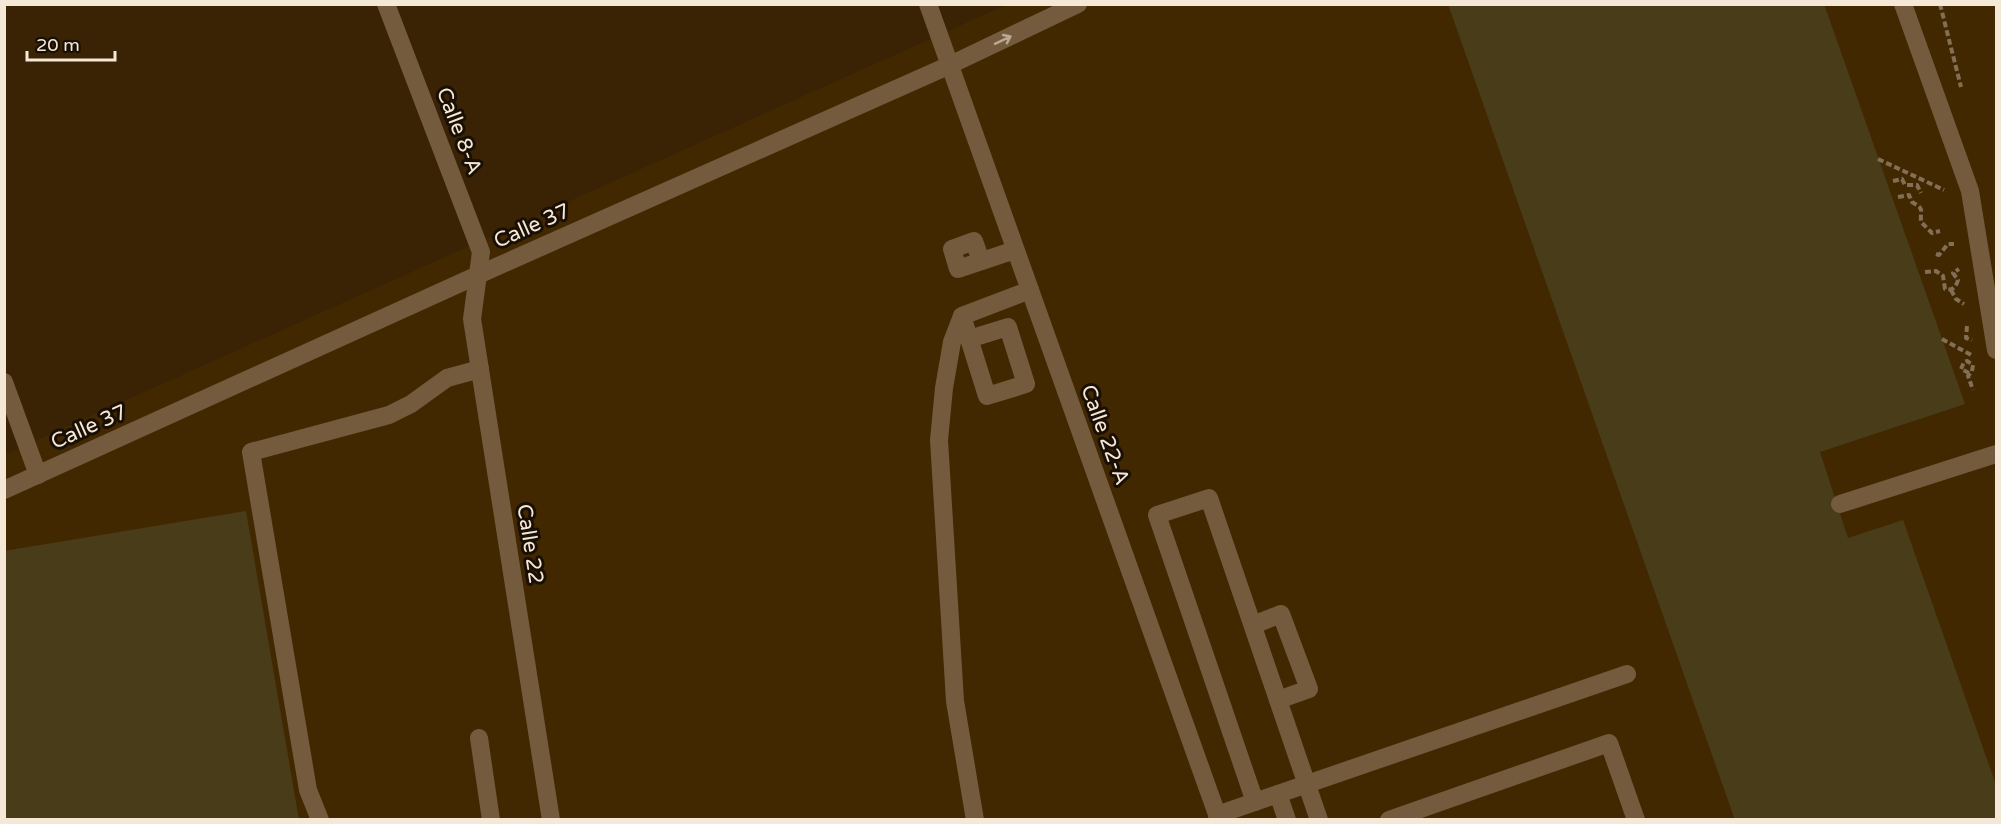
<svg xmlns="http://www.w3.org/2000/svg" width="2001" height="824" viewBox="0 0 2001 824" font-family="'Varela Round',sans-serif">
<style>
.built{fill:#422800}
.building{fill:#493d19}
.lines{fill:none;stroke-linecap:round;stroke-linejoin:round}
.path{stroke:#826f55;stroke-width:4;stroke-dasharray:6 3;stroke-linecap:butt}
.minor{stroke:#745b3d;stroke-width:18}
.oneway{stroke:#bca992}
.labels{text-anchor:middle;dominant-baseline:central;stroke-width:6;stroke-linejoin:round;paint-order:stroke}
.street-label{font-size:21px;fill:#f6e8d7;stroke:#190f04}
</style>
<rect width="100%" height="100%" fill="#392304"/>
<polygon class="built" points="1006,5 1996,5 1996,819 5,819 4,455"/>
<g class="building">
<polygon points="1448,4 1824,4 1965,404 1820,452 1848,538 1903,520 1996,785 1996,820 1735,820"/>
<polygon points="246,511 299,820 4,820 4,551"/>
</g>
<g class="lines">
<g class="path">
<polyline points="1940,4 1961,87"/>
<polyline points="1878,159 1944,190"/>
<polyline points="1893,181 1902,179 1905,185 1917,185 1921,193"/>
<path d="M1898,197L1909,195L1912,202C1925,210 1920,207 1921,222L1932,233L1940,231"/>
<polyline points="1936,254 1939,255 1948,244 1954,244"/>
<path d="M1925,272L1936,271L1943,276L1945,289C1953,291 1956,287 1958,280L1953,273L1959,269"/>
<polyline points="1951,290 1956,299 1964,304"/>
<polyline points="1967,326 1966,338 1972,340"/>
<polyline points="1942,339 1973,356"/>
<polyline points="1969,373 1961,369 1964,362 1967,361 1973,365 1972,371 1968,376 1973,390"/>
</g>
<g class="minor">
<polyline points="386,4 481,252 472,319 551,820"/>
<polyline points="928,4 1219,820"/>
<polyline points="1903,4 1970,191 1996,350"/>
<polyline points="981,261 974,241 952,249 958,269 1015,250"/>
<polyline points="962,316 987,396 1026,384 1008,327 969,339"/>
<polyline points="4,382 38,475"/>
<polyline points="4,490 478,275 950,65 1078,4"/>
<polyline points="1840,504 1996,454"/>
<polyline points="1253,625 1281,614 1309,689 1278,700"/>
<polyline points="479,738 491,820"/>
<polyline points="1278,794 1287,820"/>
<polyline points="1255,802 1157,515 1209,498 1319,820"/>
<polyline points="1217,815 1627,674"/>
<polyline points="320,820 308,790 251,452 389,415 411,404 447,378 480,369"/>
<polyline points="975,820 955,701 939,440 944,388 952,342 962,316 1030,290"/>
<polyline points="1389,820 1609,743 1636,820"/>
</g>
</g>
<defs><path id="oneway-shaft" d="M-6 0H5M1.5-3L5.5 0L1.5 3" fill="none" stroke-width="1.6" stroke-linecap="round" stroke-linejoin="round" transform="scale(1.5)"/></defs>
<use class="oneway" href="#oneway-shaft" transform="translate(1003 40) rotate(-25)"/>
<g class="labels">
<g class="street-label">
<text transform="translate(459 131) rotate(69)">Calle 8-A</text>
<text transform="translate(532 226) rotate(-24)">Calle 37</text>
<text transform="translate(89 427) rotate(-24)">Calle 37</text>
<text transform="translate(1105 435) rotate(70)">Calle 22-A</text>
<text transform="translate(530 544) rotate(81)">Calle 22</text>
</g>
</g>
<rect width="2001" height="824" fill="none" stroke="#f6e8d7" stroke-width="12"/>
<path d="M27 51v9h88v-9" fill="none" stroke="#f6e8d7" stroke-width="3"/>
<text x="36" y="51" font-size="18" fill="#f6e8d7" stroke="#190f04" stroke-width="4.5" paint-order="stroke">20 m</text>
</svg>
